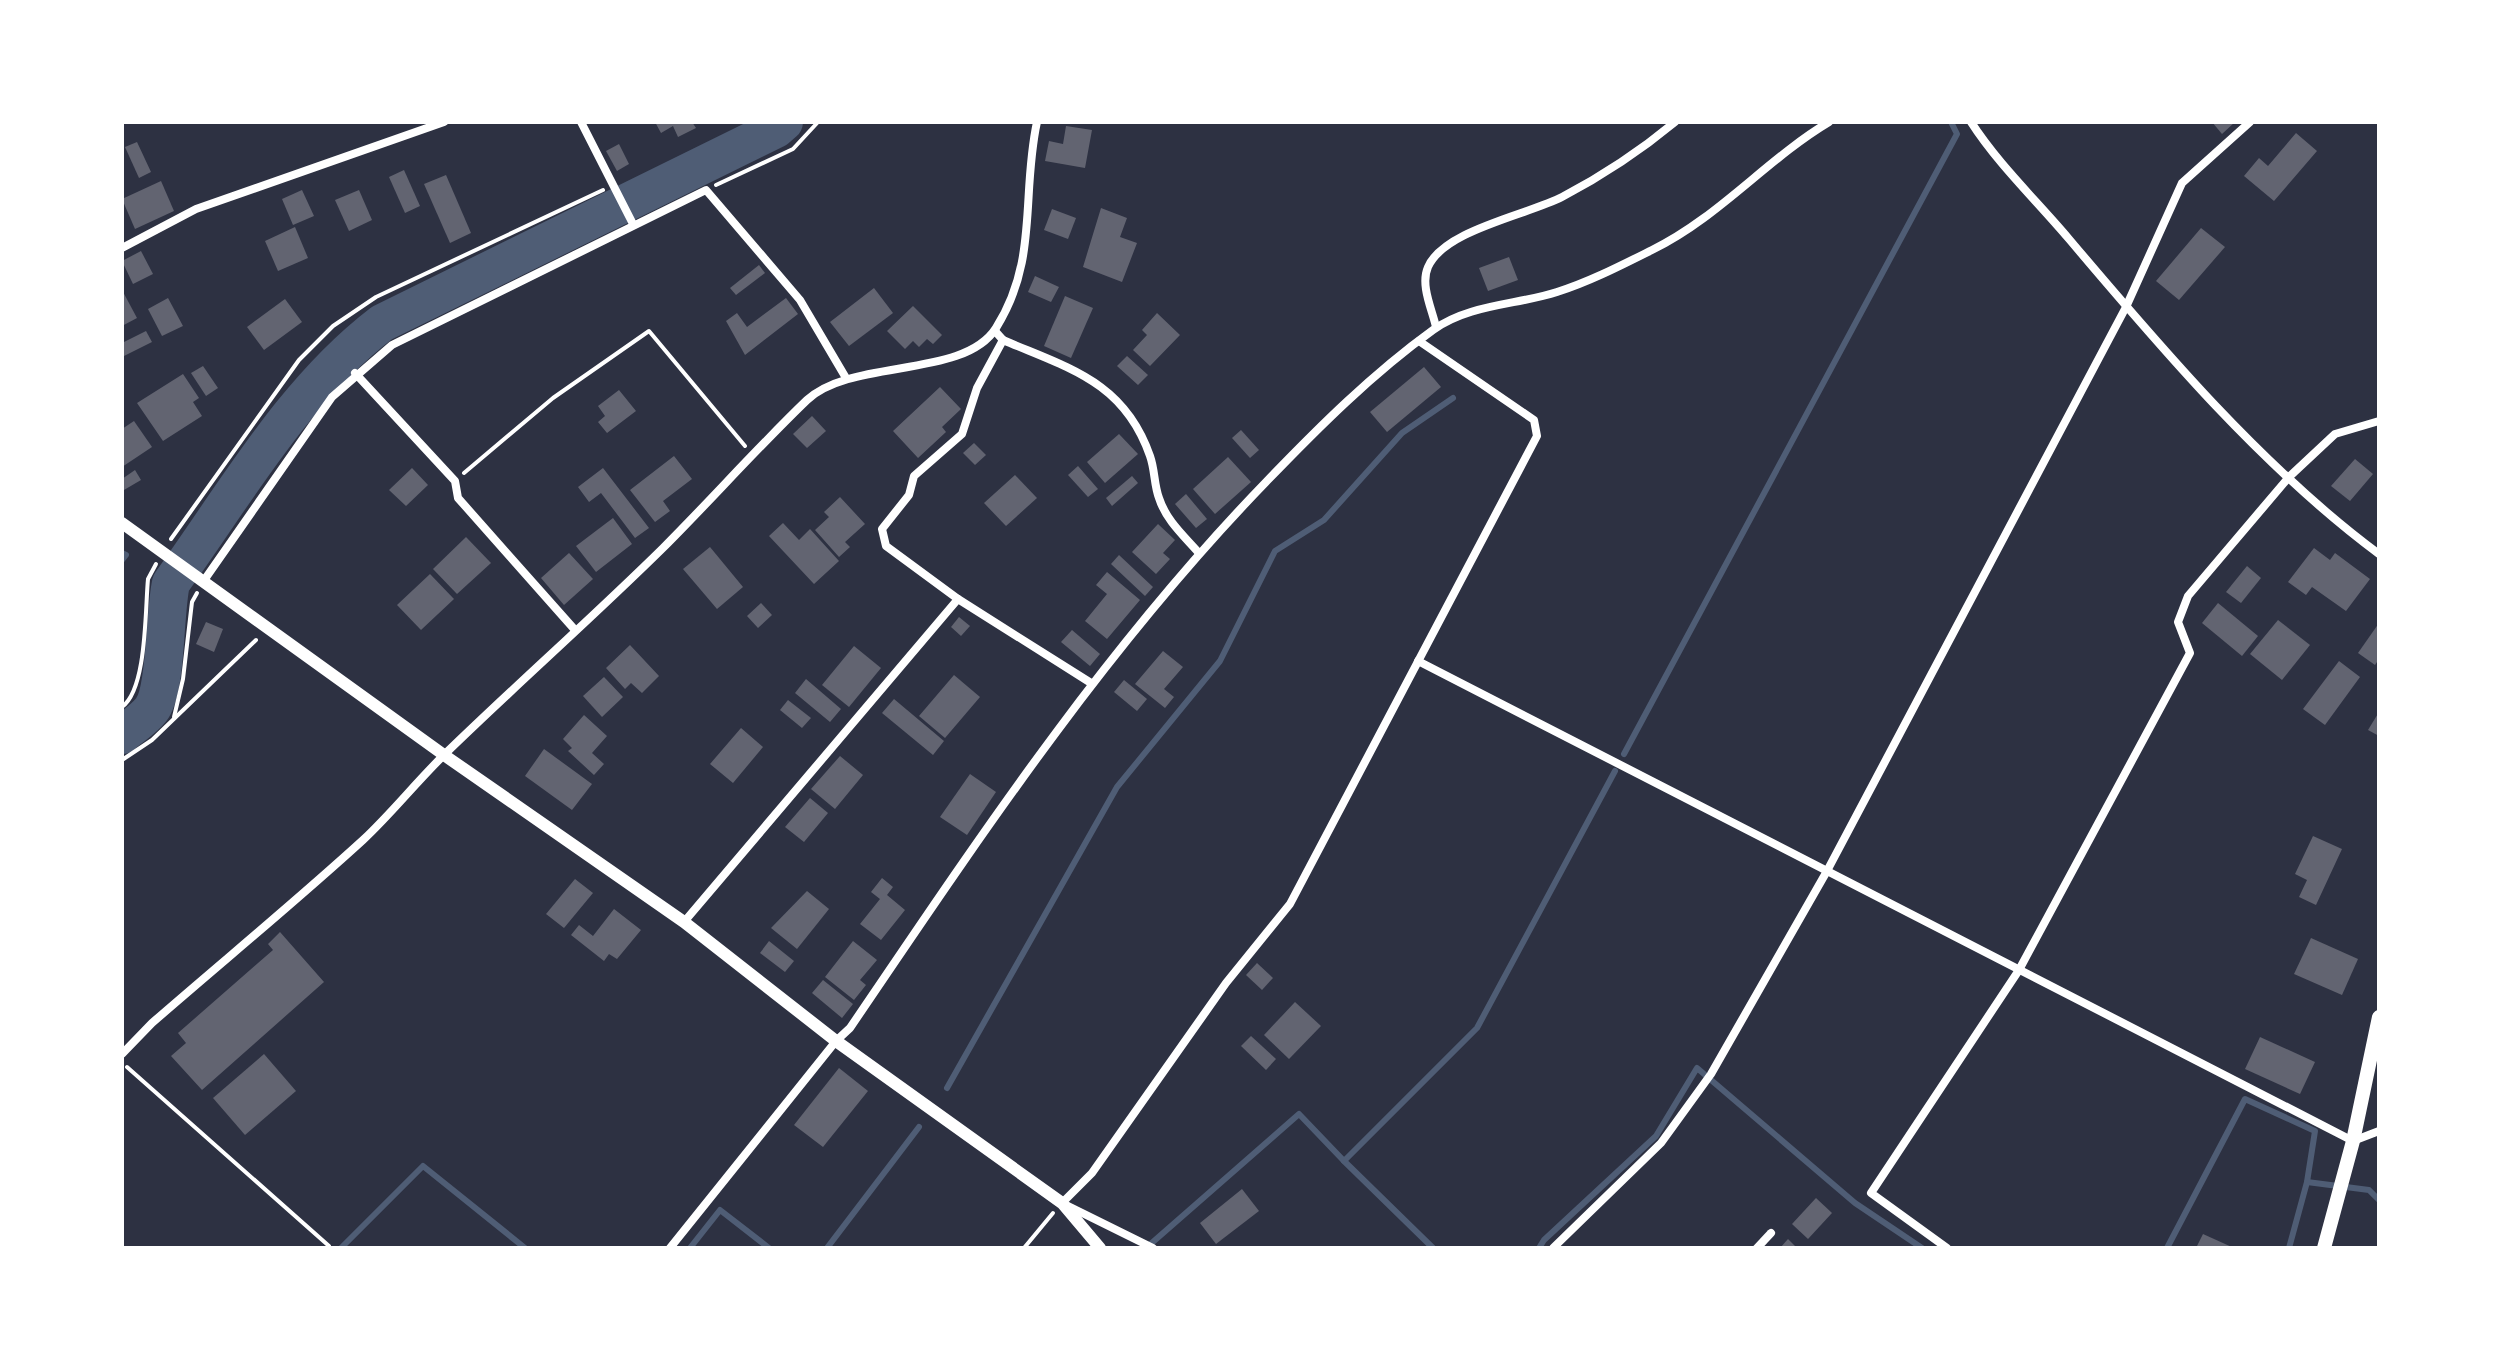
<svg xmlns="http://www.w3.org/2000/svg" width="2501" height="1370" viewBox="0 0 2501 1370" font-family="Ubuntu,sans-serif">
<style>
.lines{fill:none;stroke-linecap:round;stroke-linejoin:round}
.stream{stroke:#4f5d75;stroke-width:6}
.river{stroke:#4f5d75;stroke-width:38}
.building{fill:#626471}
.path{stroke:#fff;stroke-width:4}
.minor{stroke:#fff;stroke-width:8}
.secondary{stroke:#fff;stroke-width:12}
.trunk{stroke:#fff;stroke-width:14}
</style>
<rect width="100%" height="100%" fill="#2d3142"/>
<g class="lines">
<g class="stream">
<polyline points="122,553 126,555 122,560"/>
<polyline points="1624,754 1957,134 1951,122"/>
<polyline points="947,1088 1117,787 1220,661 1275,551 1324,520 1402,433 1453,398"/>
<polyline points="1344,1161 1433,1248"/>
<polyline points="2307,1182 2369,1190 2379,1200"/>
<polyline points="341,1248 423,1166 525,1248"/>
<polyline points="690,1248 720,1210 769,1248"/>
<polyline points="827,1248 919,1127"/>
<polyline points="1146,1248 1299,1114 1344,1161 1477,1028 1615,771"/>
<polyline points="1539,1248 1544,1240 1656,1136 1697,1068 1855,1203 1922,1248"/>
<polyline points="2167,1248 2245,1099 2315,1131 2307,1182 2289,1248"/>
</g>
<path class="river" d="M122,735C131,727 143,720 151,710C167,690 164,614 171,583C236,493 293,391 382,323L776,129L784,122"/>
</g>
<g class="building">
<polygon points="655,122 692,122 696,128 678,137 673,126 661,133"/>
<polygon points="2212,122 2235,122 2222,134"/>
<polygon points="1066,126 1092,130 1085,168 1045,161 1049,141 1063,144"/>
<polygon points="2296,133 2317,151 2274,201 2244,176 2259,158 2268,166"/>
<polygon points="137,142 151,172 139,178 125,147"/>
<polygon points="619,144 629,164 617,171 606,151"/>
<polygon points="404,170 420,206 405,213 389,177"/>
<polygon points="446,175 471,233 450,243 424,184"/>
<polygon points="161,181 174,211 135,229 122,199"/>
<polygon points="302,190 314,216 293,225 282,199"/>
<polygon points="359,190 372,220 349,231 335,200"/>
<polygon points="1101,208 1127,218 1120,237 1137,243 1122,282 1083,267"/>
<polygon points="1052,209 1076,218 1068,239 1044,230"/>
<polygon points="295,227 308,258 278,271 265,241"/>
<polygon points="2201,228 2225,247 2179,300 2156,281"/>
<polygon points="141,251 153,274 133,284 122,261"/>
<polygon points="1509,257 1518,280 1488,291 1479,268"/>
<polygon points="759,265 765,273 736,295 730,288"/>
<polygon points="1035,276 1059,287 1051,302 1028,292"/>
<polygon points="874,288 893,313 849,346 830,322"/>
<polygon points="122,290 137,318 122,326"/>
<polygon points="1065,296 1093,308 1071,358 1044,346"/>
<polygon points="168,298 183,326 162,336 148,309"/>
<polygon points="786,298 798,314 745,355 726,321 737,313 747,327"/>
<polygon points="285,299 302,322 264,350 247,327"/>
<polygon points="913,306 942,335 933,344 927,339 919,347 913,341 905,349 887,331"/>
<polygon points="1157,313 1180,335 1150,366 1133,350 1147,335 1142,330"/>
<polygon points="146,331 152,342 122,357 122,343"/>
<polygon points="1127,356 1148,375 1138,385 1117,366"/>
<polygon points="203,366 218,388 206,396 191,373"/>
<polygon points="1424,367 1441,387 1387,432 1370,412"/>
<polygon points="183,374 199,398 193,402 202,416 163,441 137,403"/>
<polygon points="940,387 961,409 942,427 946,432 918,458 893,431"/>
<polygon points="619,390 636,411 607,433 598,422 605,416 598,406"/>
<polygon points="812,416 826,431 807,448 793,434"/>
<polygon points="134,421 152,447 122,467 122,429"/>
<polygon points="1241,430 1259,450 1250,458 1232,438"/>
<polygon points="1119,434 1138,454 1105,483 1087,462"/>
<polygon points="974,443 986,455 975,465 963,453"/>
<polygon points="674,456 692,479 663,501 670,511 655,522 630,490"/>
<polygon points="1228,457 1251,482 1215,514 1193,489"/>
<polygon points="2355,459 2373,474 2350,501 2331,486"/>
<polygon points="1078,466 1098,489 1088,497 1068,475"/>
<polygon points="412,468 428,485 406,506 389,490"/>
<polygon points="603,468 649,528 635,538 601,493 589,502 578,487"/>
<polygon points="135,470 141,480 124,490 122,479"/>
<polygon points="1015,475 1037,498 1006,526 984,503"/>
<polygon points="1132,476 1138,483 1112,506 1106,498"/>
<polygon points="1186,494 1207,519 1196,528 1175,504"/>
<polygon points="840,497 865,524 845,542 850,547 839,557 815,530 829,517 824,512"/>
<polygon points="613,518 632,544 596,572 576,546"/>
<polygon points="783,523 799,540 810,529 839,561 814,584 769,536"/>
<polygon points="1158,524 1175,540 1163,553 1170,559 1156,574 1132,552"/>
<polygon points="466,537 491,563 457,594 433,569"/>
<polygon points="710,547 743,587 717,609 683,569"/>
<polygon points="2314,548 2330,560 2335,553 2370,579 2346,611 2312,587 2306,595 2288,582"/>
<polygon points="569,553 593,579 564,605 541,578"/>
<polygon points="1119,555 1153,587 1145,596 1111,564"/>
<polygon points="2247,566 2261,578 2241,603 2226,592"/>
<polygon points="1107,572 1140,600 1107,639 1085,621 1107,594 1096,585"/>
<polygon points="430,574 454,599 421,630 397,605"/>
<polygon points="761,603 772,615 758,628 747,616"/>
<polygon points="2218,603 2258,636 2242,656 2202,623"/>
<polygon points="959,617 970,626 961,636 951,627"/>
<polygon points="2278,620 2310,645 2282,680 2250,654"/>
<polygon points="206,622 223,629 214,652 196,644"/>
<polygon points="2379,623 2379,659 2375,665 2358,653"/>
<polygon points="1072,630 1100,654 1090,666 1061,642"/>
<polygon points="630,645 659,676 642,693 631,683 625,689 606,668"/>
<polygon points="854,646 881,668 849,707 822,685"/>
<polygon points="1163,651 1183,667 1164,689 1174,697 1165,708 1135,684"/>
<polygon points="2339,661 2360,677 2325,725 2303,709"/>
<polygon points="954,675 980,697 945,738 919,716"/>
<polygon points="604,677 623,697 602,717 583,696"/>
<polygon points="806,679 841,709 830,722 795,693"/>
<polygon points="1124,680 1147,699 1137,711 1114,692"/>
<polygon points="894,699 944,741 933,755 882,713"/>
<polygon points="788,700 811,718 802,728 780,710"/>
<polygon points="2379,712 2379,736 2368,730"/>
<polygon points="584,715 607,736 592,753 604,764 594,775 568,751 572,748 563,739"/>
<polygon points="741,728 763,747 733,783 710,764"/>
<polygon points="544,749 592,784 572,810 525,776"/>
<polygon points="840,756 863,775 835,809 811,789"/>
<polygon points="970,774 996,792 967,835 940,817"/>
<polygon points="810,798 828,813 804,842 785,827"/>
<polygon points="2313,836 2342,849 2316,905 2299,897 2307,880 2295,874"/>
<polygon points="882,878 893,887 887,895 905,910 881,940 860,924 880,899 871,892"/>
<polygon points="575,879 593,893 564,928 546,914"/>
<polygon points="807,891 829,909 797,949 771,928"/>
<polygon points="614,909 641,930 617,959 609,954 604,961 571,935 579,925 593,936"/>
<polygon points="280,932 324,982 202,1090 171,1056 186,1043 178,1033 273,950 268,944"/>
<polygon points="2311,938 2358,959 2342,995 2294,974"/>
<polygon points="769,941 794,961 785,972 760,953"/>
<polygon points="853,941 877,960 860,980 866,985 854,1000 825,977"/>
<polygon points="1257,963 1273,978 1262,990 1246,975"/>
<polygon points="823,980 853,1004 842,1018 812,993"/>
<polygon points="1295,1002 1321,1026 1289,1059 1264,1035"/>
<polygon points="1251,1036 1276,1059 1266,1070 1241,1046"/>
<polygon points="2260,1037 2315,1062 2300,1094 2245,1069"/>
<polygon points="264,1054 296,1091 245,1135 213,1098"/>
<polygon points="839,1068 868,1091 823,1147 794,1125"/>
<polygon points="1242,1189 1259,1211 1216,1244 1200,1223"/>
<polygon points="1816,1198 1832,1213 1808,1239 1792,1224"/>
<polygon points="2203,1234 2234,1248 2196,1248"/>
<polygon points="1788,1239 1797,1248 1780,1248"/>
</g>
<g class="lines">
<g class="path">
<polyline points="716,185 793,149 818,122"/>
<polyline points="464,473 553,398 649,331 745,446"/>
<polyline points="171,539 299,360 333,326 376,297 603,190"/>
<path d="M122,707C147,689 145,610 148,579L156,564"/>
<polyline points="174,717 183,679 192,602 197,593"/>
<polyline points="122,760 152,740 256,640"/>
<polyline points="127,1067 329,1246"/>
<polyline points="1024,1248 1053,1213"/>
</g>
<g class="minor">
<polyline points="581,122 633,224"/>
<path d="M1971,122C1998,164 2037,201 2069,239C2162,349 2263,468 2379,554"/>
<polyline points="122,248 196,209 444,122"/>
<path d="M1436,327C1432,309 1420,285 1428,267C1444,230 1527,215 1562,197C1602,176 1640,151 1675,122"/>
<polyline points="995,331 1003,340 977,388 962,434 914,476 909,495 882,529 886,546 958,599 1091,683"/>
<path d="M1003,340C1068,368 1124,381 1150,456C1155,470 1154,485 1159,498C1166,520 1183,535 1198,552"/>
<polyline points="355,373 455,481 458,498 575,630"/>
<polyline points="205,579 332,397 392,345 706,190 800,300 846,378"/>
<polyline points="1418,661 2353,1141 2379,1131"/>
<polyline points="684,922 958,599"/>
<path d="M122,1054L152,1023C222,962 294,903 363,840C392,813 417,781 446,753C517,684 592,618 663,548C712,499 757,448 807,400C852,358 964,379 996,328C1039,260 1021,195 1037,122"/>
<path d="M670,1248L836,1041L850,1028C979,838 1105,648 1266,482C1318,428 1372,374 1433,330C1469,304 1517,305 1557,292C1589,282 1622,265 1652,250C1718,218 1767,159 1829,122"/>
<polyline points="1153,1248 1062,1203 1092,1173 1226,983 1290,904 1537,436 1534,420 1419,341"/>
<polyline points="1553,1248 1661,1143 1711,1074 1827,871 2126,307 2182,183 2250,122"/>
<polyline points="1757,1248 1771,1233"/>
<polyline points="1947,1248 1871,1193 2019,970 2190,653 2178,622 2188,596 2289,477 2335,434 2379,421"/>
</g>
<polyline class="secondary" points="122,523 444,755 684,922 836,1041 1062,1203 1100,1248"/>
<polyline class="trunk" points="2324,1248 2353,1141 2379,1017"/>
</g>
<rect width="2501" height="1370" fill="none" stroke="#ffffff" stroke-width="248"/>
</svg>
